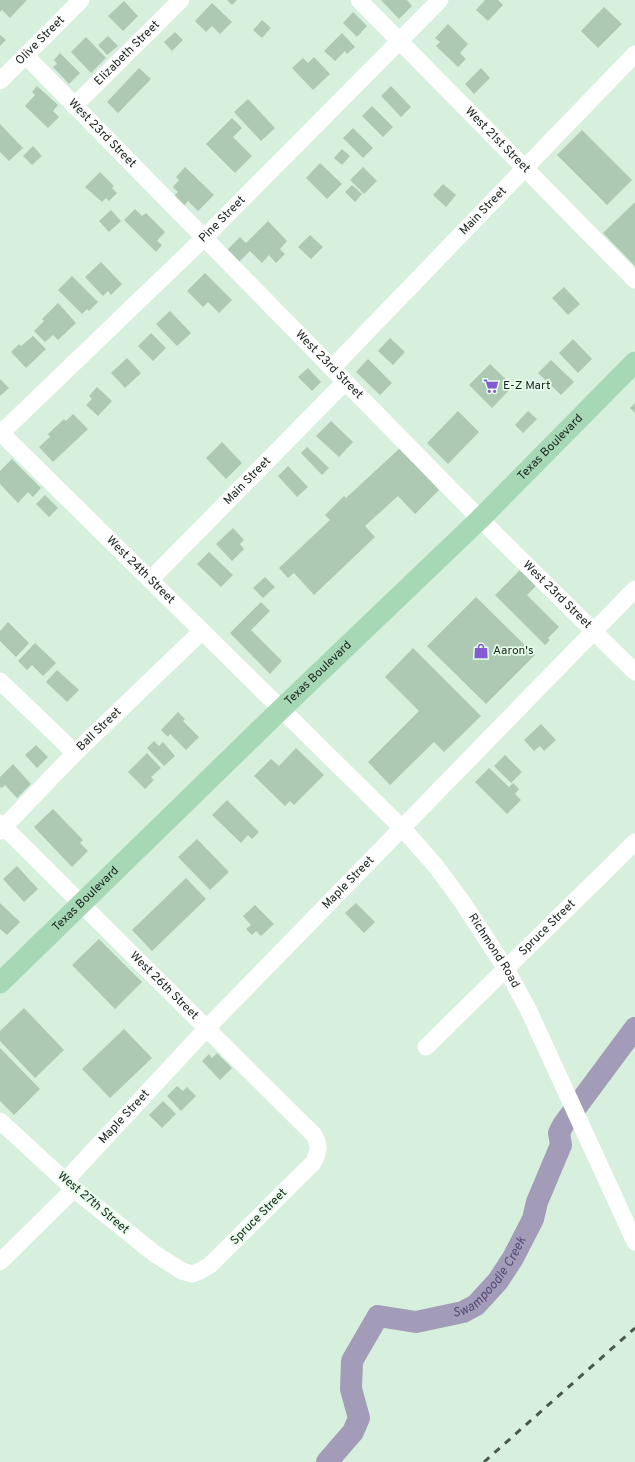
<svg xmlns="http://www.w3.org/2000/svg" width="635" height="1462" viewBox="0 0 635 1462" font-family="Overpass,sans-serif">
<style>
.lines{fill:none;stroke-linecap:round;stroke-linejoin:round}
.river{stroke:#a39cb8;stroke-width:22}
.building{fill:#adc8b3}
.minor{stroke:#fff;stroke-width:17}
.major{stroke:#a6d8b6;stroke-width:21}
.rail{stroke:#4a574d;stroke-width:3;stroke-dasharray:7 7;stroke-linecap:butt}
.labels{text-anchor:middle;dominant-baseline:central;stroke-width:3.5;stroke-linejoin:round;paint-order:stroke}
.street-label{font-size:12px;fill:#1a231c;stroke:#e4feea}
.poi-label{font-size:12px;fill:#1a231c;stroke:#e4feea;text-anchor:start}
.water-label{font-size:13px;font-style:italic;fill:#564a75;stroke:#e4feea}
</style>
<rect width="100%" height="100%" fill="#d7f0dd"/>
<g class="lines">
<path class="river" id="s1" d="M327,1462L353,1432L359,1418L351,1389L352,1361L378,1316L416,1322L463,1312L476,1305L498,1281L513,1258L533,1219L537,1202L561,1145L559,1133L563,1125L635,1028"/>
</g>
<g class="building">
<polygon points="0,0 27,0 10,18 2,10 0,12"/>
<polygon points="227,0 237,0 232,5"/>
<polygon points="381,0 407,0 412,6 399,19"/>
<polygon points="485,0 498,0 503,5 488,21 476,10"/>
<polygon points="124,1 138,16 123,31 108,16"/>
<polygon points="212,3 232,22 220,34 212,26 206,32 195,21"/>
<polygon points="604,7 622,24 598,48 581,31"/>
<polygon points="353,12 367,26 357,37 343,23"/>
<polygon points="262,20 271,28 262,38 253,30"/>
<polygon points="448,24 468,44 460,53 466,59 458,67 436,46 440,42 435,38"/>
<polygon points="175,32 183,40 172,51 164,42"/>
<polygon points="342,33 355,47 347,54 345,51 335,61 324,51"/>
<polygon points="0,35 6,40 0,46"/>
<polygon points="108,36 118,46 107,55 98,45"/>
<polygon points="86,37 106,58 91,73 71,52"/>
<polygon points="60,53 80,73 69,84 53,67 57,64 54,60"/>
<polygon points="314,57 330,74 313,90 292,68 303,58 308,63"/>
<polygon points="139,68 151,79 118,113 107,102"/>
<polygon points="481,68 490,78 474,94 465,84"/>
<polygon points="37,86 58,105 53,111 59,117 48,128 25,106 35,95 32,92"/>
<polygon points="391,86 411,107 401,117 381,96"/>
<polygon points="248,99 275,128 261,141 234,112"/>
<polygon points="372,106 393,127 383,137 362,116"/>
<polygon points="232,118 242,128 233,137 252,156 235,173 206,144"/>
<polygon points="0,124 23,148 9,161 0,152"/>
<polygon points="353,128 373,148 363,158 343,138"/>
<polygon points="582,130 632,180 607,205 557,155"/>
<polygon points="33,146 42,156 32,165 23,156"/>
<polygon points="342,149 350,156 342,165 334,158"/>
<polygon points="320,163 342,184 327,199 306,178"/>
<polygon points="185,167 214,195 198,211 188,201 184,206 174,196 178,192 173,187 179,180 176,177"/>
<polygon points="363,167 377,181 364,194 350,180"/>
<polygon points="100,172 114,186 112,188 117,193 109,201 106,198 102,202 85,187"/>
<polygon points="443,184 456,195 446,207 433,195"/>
<polygon points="352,185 362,194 355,202 345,192"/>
<polygon points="635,202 635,266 603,233"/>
<polygon points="135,209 142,216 146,213 165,232 157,241 162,245 156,252 124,220"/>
<polygon points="111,210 121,221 109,232 99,221"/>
<polygon points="268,221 287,241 280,249 285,254 276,263 269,255 262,263 250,251 239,262 227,250 240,237 246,243"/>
<polygon points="310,235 323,247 311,259 298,247"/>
<polygon points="101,262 122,284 111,295 108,291 103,296 85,277"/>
<polygon points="205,273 232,300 219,313 208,302 203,307 187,291"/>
<polygon points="72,276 98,302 89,311 87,309 82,314 58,290"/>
<polygon points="564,287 580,304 568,315 552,298"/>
<polygon points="58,303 76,323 58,340 53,335 45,342 34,331 44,321 42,319"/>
<polygon points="170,311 191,333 177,346 156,324"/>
<polygon points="151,333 166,348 153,361 138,346"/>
<polygon points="33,336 46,349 26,368 11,352 19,344 21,346"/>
<polygon points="390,338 405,352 393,365 378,351"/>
<polygon points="573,339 592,359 578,373 559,353"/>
<polygon points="127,358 141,373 125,388 111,373"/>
<polygon points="368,359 392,383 380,395 356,372"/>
<polygon points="551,360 574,382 561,395 538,373"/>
<polygon points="490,364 513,386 492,408 469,385"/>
<polygon points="308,368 321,382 312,391 298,377"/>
<polygon points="0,379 9,388 0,396"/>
<polygon points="97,387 112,401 98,416 86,405 92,399 89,396"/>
<polygon points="635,403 635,413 630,408"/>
<polygon points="458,411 479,432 448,464 427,443"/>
<polygon points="528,411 537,419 523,433 515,425"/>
<polygon points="73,414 88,429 53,462 39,447 50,437 48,434 64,419 66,421"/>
<polygon points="331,421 353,442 339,457 316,436"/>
<polygon points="222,442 242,463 226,479 206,458"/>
<polygon points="307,447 329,468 322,475 301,453"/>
<polygon points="400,448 439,490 415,514 398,496 365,526 375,537 314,595 294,573 288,578 279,568 330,520 325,515 344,496 346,498"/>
<polygon points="12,459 41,488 33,497 28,492 18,503 0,484 0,471"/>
<polygon points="288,466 308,487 297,497 278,476"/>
<polygon points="45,495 58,508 49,517 36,504"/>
<polygon points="233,528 244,540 240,544 244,549 232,561 216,544"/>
<polygon points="209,552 233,575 221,587 197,564"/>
<polygon points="520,570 536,586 527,595 559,627 548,638 550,640 545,645 495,595"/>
<polygon points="265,577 275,587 263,598 253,588"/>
<polygon points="476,597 535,655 486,704 427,646"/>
<polygon points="261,602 270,611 251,630 282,661 270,674 230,633"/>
<polygon points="8,622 29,643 16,657 0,641 0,631"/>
<polygon points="35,643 56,663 43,676 32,665 27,670 18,661"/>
<polygon points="413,648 481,716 444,752 434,742 390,785 368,762 419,711 385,677"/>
<polygon points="57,670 79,690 67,702 46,682"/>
<polygon points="178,712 185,719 183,721 199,737 186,750 170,734 168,737 161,730"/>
<polygon points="541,724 556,740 544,751 540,746 534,751 524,740"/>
<polygon points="154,741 159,746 163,742 175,756 164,766 147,748"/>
<polygon points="36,745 48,757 37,768 25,755"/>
<polygon points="296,748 324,775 294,805 290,801 285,806 254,776 271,759 279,766"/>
<polygon points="147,753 161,768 151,777 154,780 145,789 128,772"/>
<polygon points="505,755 522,772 511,783 494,766"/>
<polygon points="13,764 31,784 17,798 5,785 2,788 0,787 0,777"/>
<polygon points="489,768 509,787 513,783 519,789 515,794 521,800 507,814 475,782"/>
<polygon points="227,800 259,832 252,839 248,835 241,843 212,815"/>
<polygon points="53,809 83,840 80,843 88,851 72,867 34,827"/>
<polygon points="197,839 229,872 210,890 178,857"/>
<polygon points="17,866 38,889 24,902 3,879"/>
<polygon points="186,878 206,899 152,951 132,930"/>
<polygon points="0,903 20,922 7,935 0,929"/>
<polygon points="356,903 375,922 364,933 345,913"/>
<polygon points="255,905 274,924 261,936 256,931 252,935 246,929 251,925 243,916"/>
<polygon points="99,939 142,982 115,1009 72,965"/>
<polygon points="24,1008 64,1050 35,1078 0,1041 0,1031"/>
<polygon points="124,1029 152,1058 110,1098 82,1069"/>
<polygon points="0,1048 40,1089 14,1115 0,1101"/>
<polygon points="217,1053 232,1068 220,1080 202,1061 209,1054 212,1058"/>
<polygon points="177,1086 183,1091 187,1087 196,1096 181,1111 167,1096"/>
<polygon points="163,1101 176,1114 162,1128 149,1115"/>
</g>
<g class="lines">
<g class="minor">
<path id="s2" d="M359,0L635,280"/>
<path id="s3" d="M25,55L480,519L635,672"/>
<path id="s4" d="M0,81L81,0"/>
<path id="s5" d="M74,106L181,0"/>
<path id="s6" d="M332,368L635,54"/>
<path id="s7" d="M0,432L402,828L435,865L463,903L506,969L528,1009L635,1242"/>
<path id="s8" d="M0,434L204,238L440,0"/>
<path id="s9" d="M150,580L345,382"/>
<polyline points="0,681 75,753"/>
<path id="s10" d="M0,823L314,1135C320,1146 319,1152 313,1163L210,1265L200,1271L192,1274L182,1271L155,1254L74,1189L0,1121"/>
<path id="s11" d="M0,831L75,753L202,631"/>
<path id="s12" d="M426,1047L635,842"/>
<path id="s13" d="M66,1180L207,1028L635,589"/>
<polyline points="0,1262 74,1189"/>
</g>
<path class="major" id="s14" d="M0,983L275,715L480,519L635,362"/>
<polyline class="rail" points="484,1462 635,1328"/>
</g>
<defs>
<g id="supermarket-bare" transform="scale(1.2)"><path d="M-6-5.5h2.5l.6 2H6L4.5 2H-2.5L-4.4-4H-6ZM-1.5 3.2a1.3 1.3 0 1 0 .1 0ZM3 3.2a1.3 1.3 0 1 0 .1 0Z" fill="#855ad3" stroke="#e4feea" stroke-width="2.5" paint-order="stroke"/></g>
<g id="shop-bare" transform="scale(1.2)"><path d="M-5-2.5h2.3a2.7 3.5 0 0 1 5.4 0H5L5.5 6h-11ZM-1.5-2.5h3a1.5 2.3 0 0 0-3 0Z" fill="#855ad3" stroke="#e4feea" stroke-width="2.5" paint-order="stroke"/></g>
</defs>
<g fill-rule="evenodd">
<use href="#supermarket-bare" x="491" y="386"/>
<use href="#shop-bare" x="481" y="651"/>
</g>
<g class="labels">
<g class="street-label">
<text stroke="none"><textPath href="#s4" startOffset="57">Olive Street</textPath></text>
<text stroke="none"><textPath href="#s5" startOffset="75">Elizabeth Street</textPath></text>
<text stroke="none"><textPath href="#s3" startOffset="110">West 23rd Street</textPath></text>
<text stroke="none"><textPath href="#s2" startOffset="197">West 21st Street</textPath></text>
<text stroke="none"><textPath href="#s6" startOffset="218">Main Street</textPath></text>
<text stroke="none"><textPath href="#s8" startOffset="309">Pine Street</textPath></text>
<text stroke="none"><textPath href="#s3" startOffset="434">West 23rd Street</textPath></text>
<text stroke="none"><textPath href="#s14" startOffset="768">Texas Boulevard</textPath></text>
<text stroke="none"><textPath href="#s9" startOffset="139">Main Street</textPath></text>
<text stroke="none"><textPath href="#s7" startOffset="197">West 24th Street</textPath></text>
<text stroke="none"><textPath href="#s3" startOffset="758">West 23rd Street</textPath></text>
<text stroke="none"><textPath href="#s14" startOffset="444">Texas Boulevard</textPath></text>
<text stroke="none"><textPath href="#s11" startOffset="142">Ball Street</textPath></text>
<text stroke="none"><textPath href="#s13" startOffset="410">Maple Street</textPath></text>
<text stroke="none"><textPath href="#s14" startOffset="120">Texas Boulevard</textPath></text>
<text stroke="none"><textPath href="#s12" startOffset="170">Spruce Street</textPath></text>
<text stroke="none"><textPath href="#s7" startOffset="718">Richmond Road</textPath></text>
<text stroke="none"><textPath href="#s10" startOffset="231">West 26th Street</textPath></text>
<text stroke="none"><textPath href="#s13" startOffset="86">Maple Street</textPath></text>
<text transform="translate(93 1203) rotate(40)">West 27th Street</text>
<text transform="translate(259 1217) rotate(-45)">Spruce Street</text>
</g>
<g class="poi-label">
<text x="503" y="386">E-Z Mart</text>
<text x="493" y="651">Aaron's</text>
</g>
<g class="water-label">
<text stroke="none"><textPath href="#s1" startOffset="295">Swampoodle Creek</textPath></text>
</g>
</g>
</svg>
